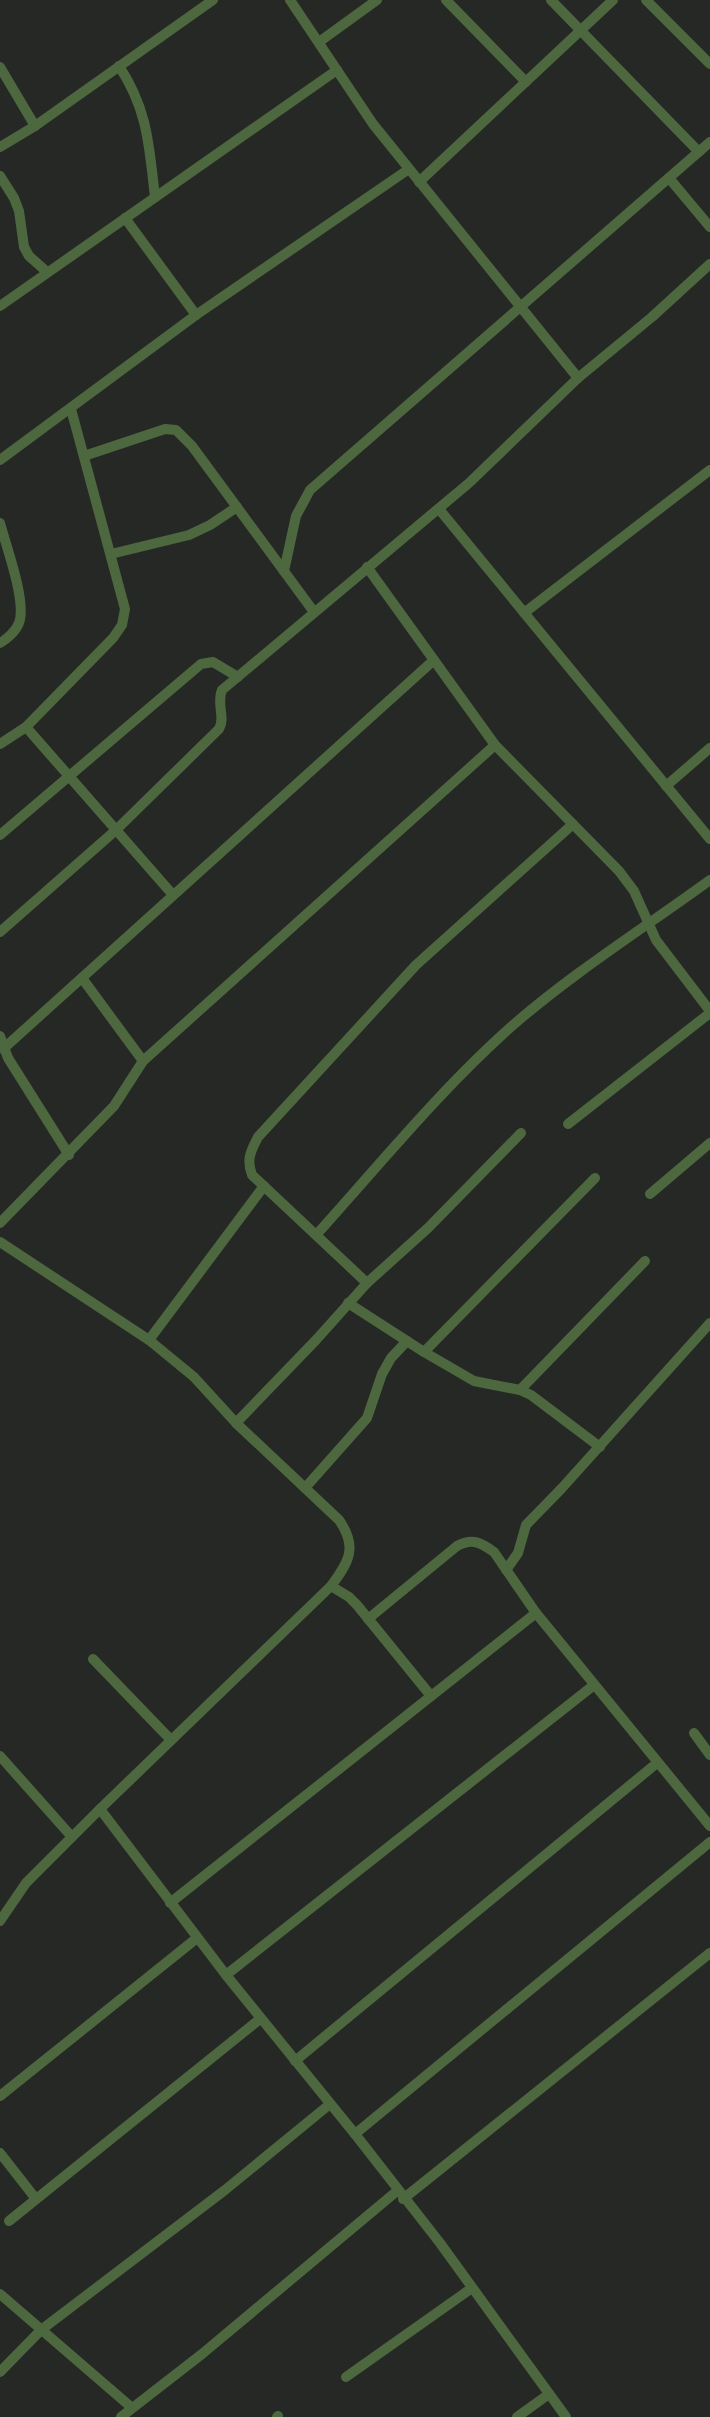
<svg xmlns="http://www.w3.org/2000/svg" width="710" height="2417" viewBox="0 0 710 2417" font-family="'Exo 2',sans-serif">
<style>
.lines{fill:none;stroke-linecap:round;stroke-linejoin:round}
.minor{stroke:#4d683f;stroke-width:10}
</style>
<rect width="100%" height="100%" fill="#262825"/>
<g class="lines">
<g class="minor">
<polyline points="290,0 373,124 578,378"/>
<polyline points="446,0 526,82"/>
<polyline points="551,0 699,152"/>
<polyline points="646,0 710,64"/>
<polyline points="319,42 377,0"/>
<path d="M119,66C148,110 149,146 155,197"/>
<polyline points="0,67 35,126"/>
<polyline points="0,147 35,126 213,0"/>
<polyline points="0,176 14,198 19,211 24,247 29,256 47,272"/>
<polyline points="669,178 710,227"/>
<polyline points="419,182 613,0"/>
<polyline points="125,218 196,315"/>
<polyline points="0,306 337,70"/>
<polyline points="84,456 165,429 176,430 192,446 314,612"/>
<polyline points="0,460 196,315 409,169"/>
<polyline points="439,509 710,839"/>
<path d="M0,523C6,546 27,602 19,623C16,631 7,639 0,643"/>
<polyline points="111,554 189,535 210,525 237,507"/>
<polyline points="284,571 296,516 310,490 710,142"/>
<polyline points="524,613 710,470"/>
<polyline points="26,727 173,895"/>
<polyline points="0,744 26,727 113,638 122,625 125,609 71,409"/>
<polyline points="495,745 619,871 634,891 656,940 710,1011"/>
<polyline points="666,786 710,748"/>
<polyline points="0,835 201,664 213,662 238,677"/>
<path d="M0,932L116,830L219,729C226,718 216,704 222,690L469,483L578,378L652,317L710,264"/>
<polyline points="82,978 143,1061"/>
<polyline points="0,1036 8,1058 69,1155"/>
<polyline points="3,1049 434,660"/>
<polyline points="568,1124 710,1013"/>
<polyline points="650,1194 710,1143"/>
<polyline points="0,1223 114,1106 143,1061 495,745 367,567"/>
<path d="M317,1234C380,1164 442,1088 512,1026C574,972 644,928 710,880"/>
<path d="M0,1242L149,1340L194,1377L236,1423L339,1520C358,1547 349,1562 331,1586L100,1809L26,1883L0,1921"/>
<path d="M367,1283L252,1175C246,1159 251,1151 258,1137L416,965L573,824"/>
<polyline points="348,1303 424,1352 474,1381 520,1390 531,1395 600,1447"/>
<polyline points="149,1340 264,1186"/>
<polyline points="424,1352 595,1178"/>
<polyline points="520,1390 645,1261"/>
<polyline points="236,1423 316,1340 367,1283 428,1228 521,1133"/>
<polyline points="305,1488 367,1418 382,1374 391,1358 407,1341"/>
<polyline points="506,1570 518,1553 526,1525 562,1488 710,1323"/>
<polyline points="331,1586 349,1597 357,1605 431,1696"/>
<path d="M368,1619L457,1546C472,1538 480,1542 494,1552L536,1613L710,1826"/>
<polyline points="93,1659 171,1740"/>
<polyline points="694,1733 710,1755"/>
<polyline points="0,1756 72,1837"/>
<polyline points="100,1809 226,1975 355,2134 440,2243 566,2417"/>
<polyline points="170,1903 536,1613"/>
<polyline points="226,1975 594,1685"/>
<polyline points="295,2061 657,1763"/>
<polyline points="0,2096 197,1938"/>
<polyline points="355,2134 710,1842"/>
<polyline points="0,2153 36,2199"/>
<polyline points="403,2199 710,1953"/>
<polyline points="9,2221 260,2019"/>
<polyline points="0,2294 131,2407"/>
<polyline points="0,2372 41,2330 225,2190 330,2104"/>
<polyline points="346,2377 472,2288"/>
<polyline points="121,2417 202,2354 397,2191"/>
<polyline points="277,2417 278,2416"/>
<polyline points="517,2417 549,2394"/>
</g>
</g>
</svg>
